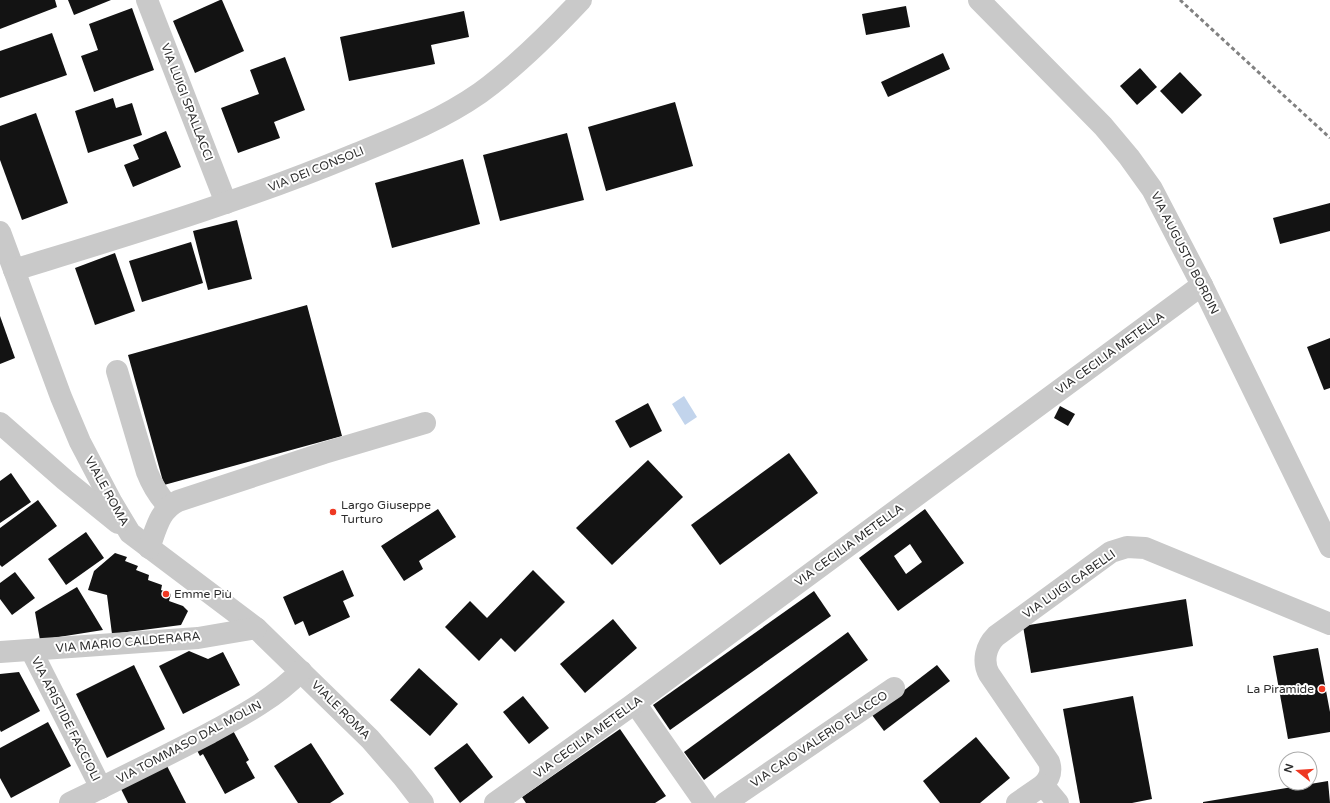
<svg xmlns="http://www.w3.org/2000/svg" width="1330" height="803" viewBox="0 0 1330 803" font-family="'Varela Round',sans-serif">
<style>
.water{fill:#c2d4ec}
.building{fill:#131313;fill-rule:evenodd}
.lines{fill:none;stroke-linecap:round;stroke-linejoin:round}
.minor{stroke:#c9c9c9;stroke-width:22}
.rail{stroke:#818181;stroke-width:3;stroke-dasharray:4 3;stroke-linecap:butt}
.poi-dot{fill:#ee3822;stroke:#fff;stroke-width:1.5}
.labels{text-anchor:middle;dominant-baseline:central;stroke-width:4;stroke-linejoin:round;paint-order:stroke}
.street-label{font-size:12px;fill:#2c2c2c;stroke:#fff}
.poi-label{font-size:12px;fill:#2c2c2c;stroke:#fff;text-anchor:start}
</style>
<rect width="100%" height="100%" fill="#fff"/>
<polygon class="water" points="684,396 697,417 685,425 672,404"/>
<g class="building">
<polygon points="0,0 55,0 57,7 0,29"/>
<polygon points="68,0 111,0 74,15"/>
<polygon points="220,0 222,0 244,51 195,73 173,21"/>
<polygon points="906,6 910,27 866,35 862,14"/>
<polygon points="132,8 154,70 94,92 81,56 98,50 89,24"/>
<polygon points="464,11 469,37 431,45 435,64 349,81 340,37"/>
<polygon points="52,33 67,75 0,98 0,51"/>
<polygon points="943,53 950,69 888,97 881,82"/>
<polygon points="285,57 305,110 274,122 280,138 238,153 221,108 259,94 250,70"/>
<polygon points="1140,68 1157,87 1137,105 1120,86"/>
<polygon points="1180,72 1202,95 1182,114 1160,91"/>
<polygon points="113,98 116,108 132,103 142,135 88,153 75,111"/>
<polygon points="675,102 693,166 606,191 588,127"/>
<polygon points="36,113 68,203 22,220 0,160 0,126"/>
<polygon points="166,131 181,167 133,187 124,165 139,159 133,145"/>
<polygon points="567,133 584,200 500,221 483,155"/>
<polygon points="463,159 480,224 392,248 375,183"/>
<polygon points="1330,203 1330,231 1280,244 1273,218"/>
<polygon points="237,220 252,279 208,290 193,231"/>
<polygon points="191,242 203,283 142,302 129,261"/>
<polygon points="115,253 135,311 95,325 75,268"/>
<polygon points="307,305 342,436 164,485 128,355"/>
<polygon points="0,316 15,358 0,364"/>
<polygon points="1330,338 1330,388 1324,390 1307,347"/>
<polygon points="648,403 662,431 630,448 615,421"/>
<polygon points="1060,406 1075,414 1068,426 1054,418"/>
<polygon points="789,453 818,493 720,565 691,525"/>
<polygon points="648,460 683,497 612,565 576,528"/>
<polygon points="11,473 31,502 0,523 0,481"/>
<polygon points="38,500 57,526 2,567 0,565 0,528"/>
<polygon points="438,509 456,537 419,561 423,569 404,581 381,546"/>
<path d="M925,509L964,563L898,611L859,558ZM910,544L922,562L906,574L894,556Z"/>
<polygon points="86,532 104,558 66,585 48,559"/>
<polygon points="115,553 127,557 125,561 138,566 136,570 149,575 148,580 162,585 161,590 171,594 169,601 183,606 188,611 181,625 112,634 107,595 88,590 94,571"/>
<polygon points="343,570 354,596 343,601 350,617 309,636 303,621 295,625 283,597"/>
<polygon points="533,570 565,602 515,652 501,638 479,661 445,627 470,601 487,618"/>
<polygon points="15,572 35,598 12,615 0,599 0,583"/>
<polygon points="77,587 103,630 40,640 35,612"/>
<polygon points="814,591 831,616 670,730 653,705"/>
<polygon points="1186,599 1193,646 1031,673 1023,626"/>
<polygon points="613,619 637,648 585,693 560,664"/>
<polygon points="848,632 868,660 704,780 684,752"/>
<polygon points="1318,648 1330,712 1330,732 1288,739 1273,656"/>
<polygon points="189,651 208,659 223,652 240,685 183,714 159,666"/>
<polygon points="134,665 165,729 107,758 76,694"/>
<polygon points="937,665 950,681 884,731 872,715"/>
<polygon points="419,668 458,704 430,736 390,700"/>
<polygon points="19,672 40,711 1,732 0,730 0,674"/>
<polygon points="523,696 549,728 529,744 503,712"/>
<polygon points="1133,696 1152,799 1132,803 1080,803 1063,709"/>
<polygon points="48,722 71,766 11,798 0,778 0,748"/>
<polygon points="230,725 249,760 246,762 255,778 225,794 203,754 200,756 194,745"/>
<polygon points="620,729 666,796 655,803 526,803 522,797"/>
<polygon points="976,737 1010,778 980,803 940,803 923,781"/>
<polygon points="311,743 344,794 330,803 298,803 274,766"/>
<polygon points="467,743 493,777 460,803 434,768"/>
<polygon points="166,764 186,803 128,803 121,789"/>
<polygon points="1328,781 1330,803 1203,803 1203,802"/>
</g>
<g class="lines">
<g class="minor">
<polyline points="147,0 226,203"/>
<polyline points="979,0 1103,126 1129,157 1152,189 1202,285 1330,547"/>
<polyline points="0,232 61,397 80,442 112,503 130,533 256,628 370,739 403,777 423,803"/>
<path d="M14,270C128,235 240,202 351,156C395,138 440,121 480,93C517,66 550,33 581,0"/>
<path d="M117,371L147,472C152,485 159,496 168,506"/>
<polyline points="0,423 65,480 118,523"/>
<path d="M149,548C156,530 159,510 178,501L324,453L425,423"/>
<polyline points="31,650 101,788"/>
<polyline points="0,652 198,638 256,628"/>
<polyline points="635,703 705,803"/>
<path d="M1043,785C1050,778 1052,771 1049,762L989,674C982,661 986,646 996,636L1111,552L1127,547L1145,548L1330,624"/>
<path d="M70,803C117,780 164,757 210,733C243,715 275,698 301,671"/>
<polyline points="495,803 635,703 1202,285"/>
<polyline points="725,803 894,688"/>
<polyline points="1017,803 1043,785 1058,803"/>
</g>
<polyline class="rail" points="1180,0 1330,138"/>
</g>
<g class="poi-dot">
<circle cx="333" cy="512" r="4"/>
<circle cx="166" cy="594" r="4"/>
<circle cx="1322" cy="689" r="4"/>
</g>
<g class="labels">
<g class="street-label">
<text transform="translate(187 102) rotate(69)">VIA LUIGI SPALLACCI</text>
<text transform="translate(316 169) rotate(-22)">VIA DEI CONSOLI</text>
<text transform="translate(1185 253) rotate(63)">VIA AUGUSTO BORDIN</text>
<text transform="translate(1110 353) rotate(-36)">VIA CECILIA METELLA</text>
<text transform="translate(107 491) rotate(61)">VIALE ROMA</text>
<text transform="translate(849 545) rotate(-36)">VIA CECILIA METELLA</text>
<text transform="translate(1069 584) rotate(-35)">VIA LUIGI GABELLI</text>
<text transform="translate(128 642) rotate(-5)">VIA MARIO CALDERARA</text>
<text transform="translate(341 710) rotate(45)">VIALE ROMA</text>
<text transform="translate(66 719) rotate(63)">VIA ARISTIDE FACCIOLI</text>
<text transform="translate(588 737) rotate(-36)">VIA CECILIA METELLA</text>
<text transform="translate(819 739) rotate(-34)">VIA CAIO VALERIO FLACCO</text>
<text transform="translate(189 742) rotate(-28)">VIA TOMMASO DAL MOLIN</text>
</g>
<g class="poi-label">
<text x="341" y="505">Largo Giuseppe<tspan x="341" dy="14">Turturo</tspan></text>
<text x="174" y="594">Emme Più</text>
<text x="1314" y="689" text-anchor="end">La Piramide</text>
</g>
</g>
<g transform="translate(1298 771) rotate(287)"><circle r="19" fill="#ffffff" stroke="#ababab"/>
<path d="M0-3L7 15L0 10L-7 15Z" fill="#ee3822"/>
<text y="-6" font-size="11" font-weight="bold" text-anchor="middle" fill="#2c2c2c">N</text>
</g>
</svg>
